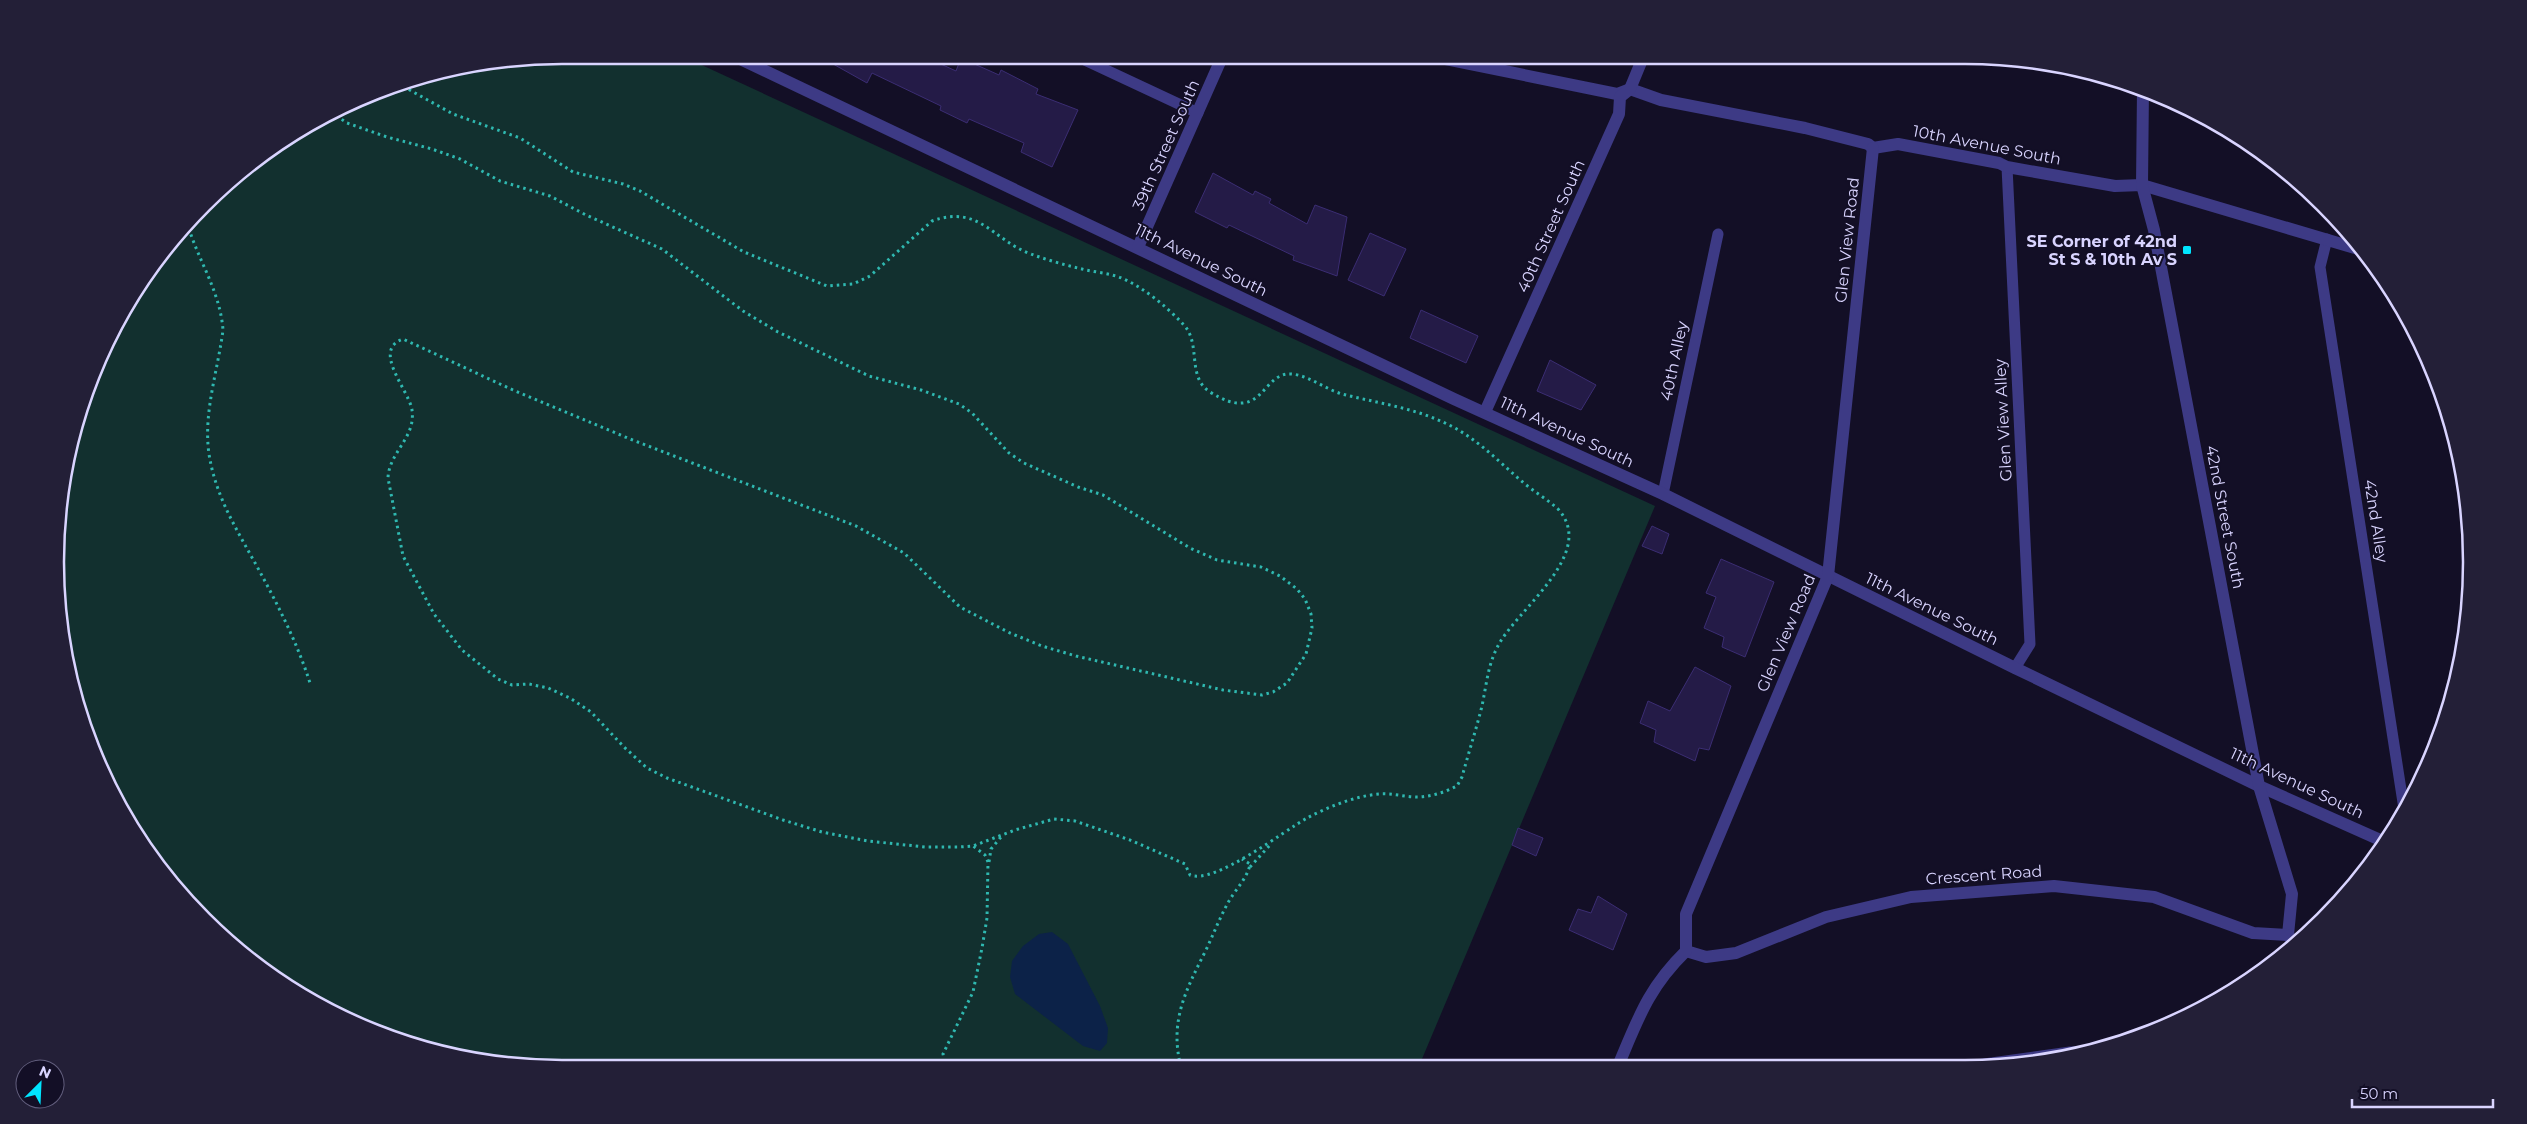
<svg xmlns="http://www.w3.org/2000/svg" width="2527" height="1124" viewBox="0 0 2527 1124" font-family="Montserrat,sans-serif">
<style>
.green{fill:#12302f}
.water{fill:#0c2248}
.building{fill:#241b47;stroke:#3b2d73}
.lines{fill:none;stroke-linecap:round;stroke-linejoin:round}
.path{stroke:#2fb8b0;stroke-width:3;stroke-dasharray:2.5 4;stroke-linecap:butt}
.lane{stroke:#3d3a85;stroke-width:11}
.street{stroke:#3d3a85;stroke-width:12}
.poi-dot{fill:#00e5ff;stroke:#130f26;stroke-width:2}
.labels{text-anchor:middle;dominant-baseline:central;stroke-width:4;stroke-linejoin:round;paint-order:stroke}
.street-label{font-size:16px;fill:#d9d4ff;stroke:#130f26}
.poi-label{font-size:16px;font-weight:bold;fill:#d9d4ff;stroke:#130f26;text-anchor:end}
.rim{fill:none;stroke:#d9d4ff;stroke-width:2.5}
</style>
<rect width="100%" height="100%" fill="#130f26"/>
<polygon class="green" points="562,55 680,55 1655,506 1419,1066 562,1069 463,1059 399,1042 309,1001 228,943 181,896 123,816 93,756 65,661 55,562 65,463 82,399 123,309 181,228 228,181 309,123 399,82 463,65"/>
<polygon class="water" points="1052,932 1068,944 1100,1006 1108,1028 1107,1043 1100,1051 1083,1046 1015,994 1010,977 1012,961 1023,946 1039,934"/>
<g class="building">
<polygon points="817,55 921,55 956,71 961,58 999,75 1001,70 1038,89 1036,94 1078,110 1052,167 1021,152 1024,143 969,119 967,123 940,110 941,106 872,73 867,83"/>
<polygon points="1213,173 1253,195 1255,191 1271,199 1269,203 1307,224 1315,205 1347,217 1337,276 1293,260 1294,256 1229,225 1227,228 1195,212"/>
<polygon points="1370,233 1406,249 1384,296 1348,280"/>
<polygon points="1421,310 1478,336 1466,363 1410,338"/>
<polygon points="1550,360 1596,385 1581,410 1537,391"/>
<polygon points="1652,526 1669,534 1662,554 1642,546"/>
<polygon points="1721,559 1774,582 1745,657 1722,647 1724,637 1704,628 1716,597 1706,593"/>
<polygon points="1695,667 1731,686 1709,750 1699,748 1695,761 1654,742 1656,730 1640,723 1648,701 1670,711"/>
<polygon points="1518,828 1543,838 1536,856 1512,845"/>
<polygon points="1598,896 1627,914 1613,950 1569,930 1578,909 1591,913"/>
</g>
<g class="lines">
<g class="path">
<path d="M331,112L347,123L387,137L432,149L460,159L500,181L550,196L586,215L662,249L743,311L778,332L869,376L921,390L959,404L972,413L1009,453L1024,463L1078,487L1103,495L1190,548L1217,560L1261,567L1280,576L1297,589L1305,599L1311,614L1312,628L1306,654L1287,683L1273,692L1262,695L1223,690L1076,656L1042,646L1010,633L960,607L904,553L856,526L630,439L513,390L403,339C371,350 409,390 412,410C416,438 389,452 388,478L403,556L434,614L462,650L498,679L512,685L529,684L548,688L570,698L591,712L624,747L647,768L667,778L783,820L822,832L868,841L925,847H959L973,846L1015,830L1054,819L1075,821L1130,840L1185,864L1190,875C1214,885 1284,831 1307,818C1328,807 1355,796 1379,794C1392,793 1405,797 1417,797C1431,797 1445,792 1457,786L1462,777C1468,755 1475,733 1481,710C1486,690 1487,667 1497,648C1513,612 1599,554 1558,509C1548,500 1536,493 1525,484C1500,463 1477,438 1447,424C1415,408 1377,403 1342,394C1325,389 1310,376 1292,374C1261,371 1264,426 1210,392C1186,377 1202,343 1183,324C1166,306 1142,286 1119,277C1107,273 1094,272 1082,269C1065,265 1047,260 1031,254C992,240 980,204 932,221L870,276L853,284L827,286L744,252L640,191L623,184L573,172L520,138L453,114L397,83"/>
<path d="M187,222C197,259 220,290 223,330C218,370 203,413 209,454C216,499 239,533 260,572C279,607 298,645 310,683"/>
<polyline points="989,862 991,849 1001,837"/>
<polyline points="1250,867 1270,845"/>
<path d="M1181,1067C1169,1021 1186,990 1206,950C1214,933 1220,917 1229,901C1236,889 1248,877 1250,864L1242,859"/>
<polyline points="946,1068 943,1054 973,992 982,948 987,918 988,862 985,855 973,846"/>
</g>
<g class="lane">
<polyline points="1074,55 1198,113"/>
<polyline points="2007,167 2030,644 2015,668"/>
<polyline points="2327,239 2320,267 2404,809"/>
<polyline points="1663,494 1718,234"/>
<polyline points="1977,1065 2070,1052 2092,1052"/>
</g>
<g class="street">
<polyline points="732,55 1454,399 1663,494 2015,668 2259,786 2387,843"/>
<polyline points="1426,55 1617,94 1630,89 1661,100 1805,128 1868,144 1873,148 1898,144 1999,163 2007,167 2115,186 2142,185 2365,251"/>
<polyline points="2143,89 2142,185 2154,230 2259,786 2292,894 2288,935 2296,945"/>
<polyline points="1138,247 1223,55"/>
<polyline points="1485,412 1619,114 1620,97 1630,89 1644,55"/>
<polyline points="1686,951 1706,957 1736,953 1826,917 1911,897 2054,886 2154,897 2253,933 2288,935"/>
<path d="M1618,1066C1638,1019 1648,988 1686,951V914L1828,576L1873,148"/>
</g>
</g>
<rect class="poi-dot" x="2182" y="245" width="10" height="10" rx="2.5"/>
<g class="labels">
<g class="street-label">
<text transform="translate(1166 145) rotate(-66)">39th Street South</text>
<text transform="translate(1987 145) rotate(11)">10th Avenue South</text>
<text transform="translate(1551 226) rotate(-66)">40th Street South</text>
<text transform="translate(1847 240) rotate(-84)">Glen View Road</text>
<text transform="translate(1201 260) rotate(26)">11th Avenue South</text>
<text transform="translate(1674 361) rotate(-78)">40th Alley</text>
<text transform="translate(2003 420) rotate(-93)">Glen View Alley</text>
<text transform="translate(1567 432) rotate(25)">11th Avenue South</text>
<text transform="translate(2225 517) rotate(79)">42nd Street South</text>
<text transform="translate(2376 521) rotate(81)">42nd Alley</text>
<text transform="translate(1932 609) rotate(26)">11th Avenue South</text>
<text transform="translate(1786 633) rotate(-67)">Glen View Road</text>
<text transform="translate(2297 783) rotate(25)">11th Avenue South</text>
<text transform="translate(1984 875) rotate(-4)">Crescent Road</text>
</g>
<g class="poi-label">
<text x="2177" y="241">SE Corner of 42nd<tspan x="2177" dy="18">St S &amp; 10th Av S</tspan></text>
</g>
</g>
<path d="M0 0H2527V1124H0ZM562 64H1965A498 498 0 0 1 2463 562V562A498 498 0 0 1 1965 1060H562A498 498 0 0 1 64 562V562A498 498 0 0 1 562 64Z" fill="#231f37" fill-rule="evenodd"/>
<path class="rim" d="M562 64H1965A498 498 0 0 1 2463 562V562A498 498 0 0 1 1965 1060H562A498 498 0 0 1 64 562V562A498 498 0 0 1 562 64Z"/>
<g transform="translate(40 1084) rotate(24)"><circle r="24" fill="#130f26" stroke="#625e7d"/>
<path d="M0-4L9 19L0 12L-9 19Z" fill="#00e5ff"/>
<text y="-8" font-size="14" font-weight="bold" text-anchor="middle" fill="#d9d4ff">N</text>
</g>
<path d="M2352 1099v8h141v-8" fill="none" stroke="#d9d4ff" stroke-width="2.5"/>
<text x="2360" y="1099" font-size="15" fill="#d9d4ff" stroke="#130f26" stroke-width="4" paint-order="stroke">50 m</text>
</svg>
